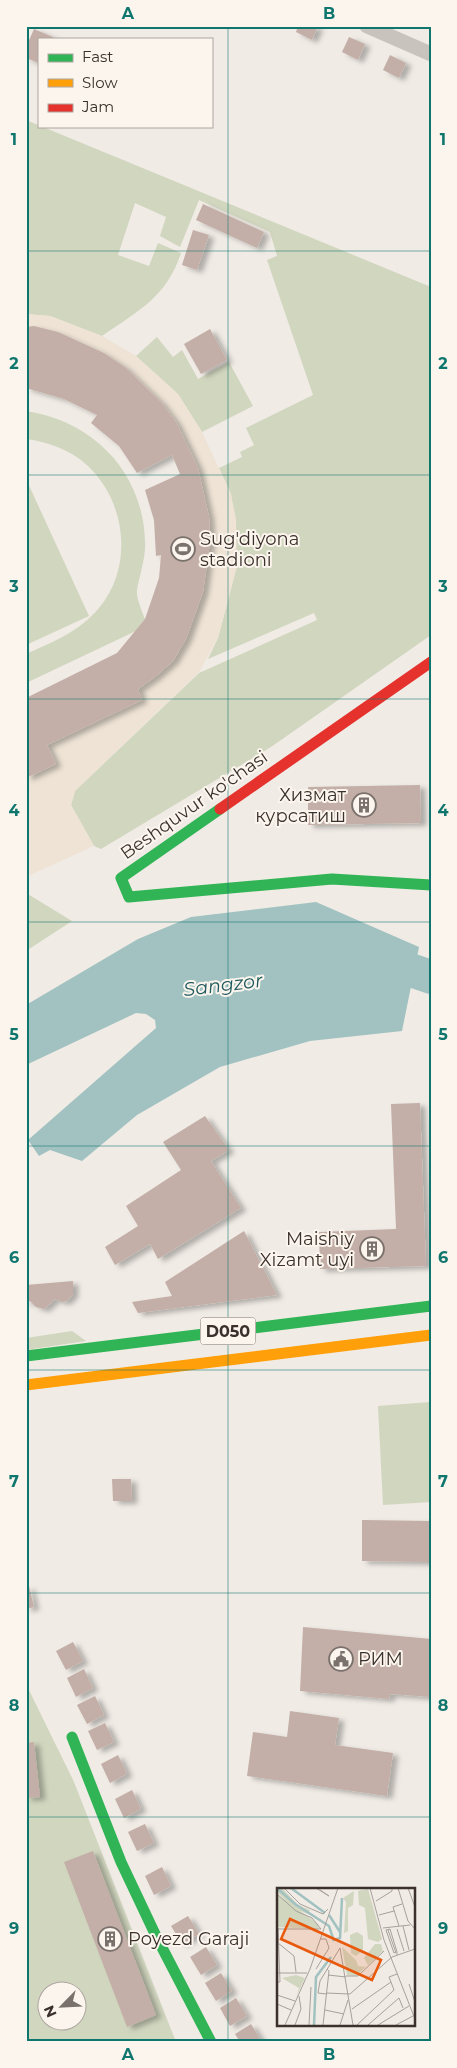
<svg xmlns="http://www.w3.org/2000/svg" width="457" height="2068" viewBox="0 0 457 2068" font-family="Montserrat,sans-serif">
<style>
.green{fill:#d1d6bf;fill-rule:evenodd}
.plaza{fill:#eee3d5}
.water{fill:#a1c2c1}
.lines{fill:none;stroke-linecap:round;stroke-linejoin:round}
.river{stroke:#a1c2c1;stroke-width:34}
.building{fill:#c3afa7;filter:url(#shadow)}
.street{stroke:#c9c3be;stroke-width:15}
.fast{stroke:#30b455;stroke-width:11}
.slow{stroke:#ff9f0a;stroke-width:11}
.jam{stroke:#e5322d;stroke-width:11}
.grid{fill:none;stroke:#0f766e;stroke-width:1;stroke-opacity:0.55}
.labels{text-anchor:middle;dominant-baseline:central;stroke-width:4;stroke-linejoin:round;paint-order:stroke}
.shield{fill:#fbf5ee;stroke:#756b66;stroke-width:1}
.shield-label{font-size:16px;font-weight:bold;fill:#3b302b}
.poi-label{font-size:18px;fill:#3b302b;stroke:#fbf5ee;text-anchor:start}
.street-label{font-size:18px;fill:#3b302b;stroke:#fbf5ee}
.water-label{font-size:19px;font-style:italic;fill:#1f5a5e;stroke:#fbf5ee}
.inset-river{fill:none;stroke:#a1c2c1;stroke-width:2.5}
.inset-road{fill:none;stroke:#a8a09b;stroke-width:1}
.view{fill:#e8590c;fill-opacity:0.15;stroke:#e8590c;stroke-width:2.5}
.inset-edge{fill:none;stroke:#3b302b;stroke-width:2.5}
.neatline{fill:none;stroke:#0f766e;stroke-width:2}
.grid-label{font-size:16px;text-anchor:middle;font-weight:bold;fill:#0f766e}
</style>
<defs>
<filter id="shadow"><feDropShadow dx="5.5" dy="3" stdDeviation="2.5" flood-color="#0004"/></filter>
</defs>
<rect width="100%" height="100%" fill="#f0ebe5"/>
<g class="green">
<path d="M26,120L431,287V635L271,747L101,849L94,846L71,805L75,791L199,673L317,620L314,613L208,659L218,638L237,566L231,494L219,468L242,457L240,452L254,445L246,428L313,395L267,260L277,256L270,232L199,200L180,247L160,236L166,217L135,203L118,255L149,266L158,243L181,253C166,298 139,310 102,336L50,316L26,314Z"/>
<polygon points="157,337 173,357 182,350 198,379 229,362 253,406 202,432 178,394 136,356"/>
<path d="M26,411C93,421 143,472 145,541C146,558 140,573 137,590C136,598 142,611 145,619L136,631L26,683V654C53,642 80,631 99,608C134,566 126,502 88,466C71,450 49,442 26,439Z"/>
<polygon points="26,479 89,616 26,645"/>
<polygon points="26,893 72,921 26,951"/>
<polygon points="72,1331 86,1341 26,1350 26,1338"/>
<polygon points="431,1402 431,1502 383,1505 378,1406"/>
<path d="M26,1684L74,1782L176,2042H26ZM48,1990H78V2020H48Z"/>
</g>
<polygon class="plaza" points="26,314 50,316 102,336 136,356 178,394 202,432 231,494 236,519 237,566 218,638 199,672 75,791 71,805 94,846 26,877 26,778 56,764 47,745 141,700 138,689 155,677 173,661 186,639 203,592 210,542 209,517 198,468 176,422 161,402 125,367 104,353 58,332 34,326 26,327"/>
<polygon class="water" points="316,902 419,947 402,1031 310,1041 220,1067 137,1115 82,1161 50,1150 39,1156 28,1140 156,1028 155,1020 146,1014 136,1013 26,1065 26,1005 138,939 191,917"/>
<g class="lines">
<polyline class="river" points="371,967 393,964 431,977"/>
</g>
<g class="building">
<polygon points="298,26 318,26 312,40 296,32"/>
<polygon points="34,29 53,37 53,39 39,39 39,63 26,58 26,47"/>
<polygon points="349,37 365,44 358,60 342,52"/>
<polygon points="390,55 406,63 399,78 383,70"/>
<polygon points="203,204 264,232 257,248 196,220"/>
<polygon points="193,230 209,235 197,270 182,265"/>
<polygon points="34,326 58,332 104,353 125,367 161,402 176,422 198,468 209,517 210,542 203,592 186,639 173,661 155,677 138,689 142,700 47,745 56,764 26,778 26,698 117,653 145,619 159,578 161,555 156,556 154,520 145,490 180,474 172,455 137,473 119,446 91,423 97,415 64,399 26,388 26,327"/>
<polygon points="210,329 227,360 201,374 184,344"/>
<polygon points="420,785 421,823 308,825 308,787"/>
<polygon points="420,1103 426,1266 320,1269 319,1232 396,1229 391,1104"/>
<polygon points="205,1116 229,1150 211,1161 241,1208 158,1259 150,1244 115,1265 105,1247 138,1226 126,1206 181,1170 163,1142"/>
<polygon points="244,1231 277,1295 138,1313 132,1302 172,1296 165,1282"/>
<polygon points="73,1281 73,1294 67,1301 62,1302 55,1299 44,1309 36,1307 30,1301 26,1304 26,1285"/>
<polygon points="112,1479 131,1479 132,1501 113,1501"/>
<polygon points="362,1520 431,1521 431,1562 362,1561"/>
<polygon points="29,1586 34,1607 26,1609 26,1587"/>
<polygon points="303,1627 431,1639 431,1697 390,1694 389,1699 300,1691"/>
<polygon points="73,1642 83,1661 66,1670 56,1651"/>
<polygon points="84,1669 93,1688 76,1697 67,1678"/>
<polygon points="95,1696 104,1715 87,1724 77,1705"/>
<polygon points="290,1711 339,1718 335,1745 393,1753 387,1796 247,1776 253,1732 287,1737"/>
<polygon points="105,1723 114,1742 97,1750 88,1731"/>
<polygon points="34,1742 40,1797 26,1798 26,1743"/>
<polygon points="118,1755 127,1774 110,1783 101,1764"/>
<polygon points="132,1790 141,1809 124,1818 115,1799"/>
<polygon points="145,1824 154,1843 137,1851 128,1832"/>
<polygon points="93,1851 156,2015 127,2027 64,1862"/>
<polygon points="162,1867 171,1886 154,1895 145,1876"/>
<polygon points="188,1916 199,1934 182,1944 171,1926"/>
<polygon points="206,1947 217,1965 201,1975 190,1957"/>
<polygon points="221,1973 232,1991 216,2001 205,1983"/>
<polygon points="236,1998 247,2016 230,2026 220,2008"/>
<polygon points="251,2024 262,2042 240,2042 235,2034"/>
</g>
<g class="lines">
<polyline class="street" points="367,26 431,54"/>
<g class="fast">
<polyline points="220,809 121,878 129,897 332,879 431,885"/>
<polyline points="26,1356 431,1306"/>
<polyline points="72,1737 121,1862 156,1936 211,2042"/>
</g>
<polyline class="slow" points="26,1385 431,1335"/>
<polyline class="jam" points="220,809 431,662"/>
</g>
<path class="grid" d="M228,26V2042M26,251H431M26,475H431M26,699H431M26,922H431M26,1146H431M26,1370H431M26,1593H431M26,1817H431"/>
<defs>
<g id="stadium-ring" transform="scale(1.25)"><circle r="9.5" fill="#fbf5ee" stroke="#7a716c" stroke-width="1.5"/><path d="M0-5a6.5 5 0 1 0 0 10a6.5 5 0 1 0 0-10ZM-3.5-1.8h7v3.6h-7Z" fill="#7a716c"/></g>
<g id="building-ring" transform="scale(1.25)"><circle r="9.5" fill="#fbf5ee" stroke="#7a716c" stroke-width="1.5"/><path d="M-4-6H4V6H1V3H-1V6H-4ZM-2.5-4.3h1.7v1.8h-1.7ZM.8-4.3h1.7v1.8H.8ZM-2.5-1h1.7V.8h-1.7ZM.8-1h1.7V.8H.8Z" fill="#7a716c"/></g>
<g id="civic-ring" transform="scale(1.25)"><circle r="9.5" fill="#fbf5ee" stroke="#7a716c" stroke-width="1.5"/><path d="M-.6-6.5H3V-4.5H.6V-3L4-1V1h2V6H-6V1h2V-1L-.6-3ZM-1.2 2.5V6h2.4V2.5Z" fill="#7a716c"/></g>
</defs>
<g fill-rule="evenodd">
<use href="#stadium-ring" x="183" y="549"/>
<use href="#building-ring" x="364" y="805"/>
<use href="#building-ring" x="372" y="1249"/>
<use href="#civic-ring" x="341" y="1659"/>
<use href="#building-ring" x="110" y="1939"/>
</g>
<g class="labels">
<rect class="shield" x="200.5" y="1317.5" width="55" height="27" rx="4"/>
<g class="shield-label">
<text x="228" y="1331">D050</text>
</g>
<g class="poi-label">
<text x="200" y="539">Sug'diyona<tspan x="200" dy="21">stadioni</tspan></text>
<text x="346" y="795" text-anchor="end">Хизмат<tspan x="346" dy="21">курсатиш</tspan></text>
<text x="354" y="1239" text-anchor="end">Maishiy<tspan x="354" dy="21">Xizamt uyi</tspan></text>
<text x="358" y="1659">РИМ</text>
<text x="128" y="1939">Poyezd Garaji</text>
</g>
<g class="street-label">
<text transform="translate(194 805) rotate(-35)">Beshquvur ko'chasi</text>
</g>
<g class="water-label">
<text transform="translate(223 985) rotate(-7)">Sangzor</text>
</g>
</g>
<g transform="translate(277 1888)">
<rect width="138" height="138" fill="#f0ebe5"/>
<path d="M0,0H5L21,17L33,22L31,26L18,21L0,4ZM91,1L105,51L101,54L91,51L88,20L82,17L81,3ZM77,3L76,17L71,20V43L67,45L69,14L66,10ZM0,6L41,36L42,41L0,39ZM80,44L86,48V62L79,68L74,65L73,47ZM98,56H104L106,63L79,88L70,87L65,59L79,72L81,78L89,79L91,77L87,70ZM19,87L28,90L19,109L22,100L5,90Z" fill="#d1d6bf"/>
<path class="inset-river" d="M0,0L18,16L52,38L57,53M14,0L48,25M52,27L63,44M57,52L63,50L65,10M37,137L39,89L54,69"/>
<path class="inset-road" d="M7,0L23,16L46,26L51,21M39,0L52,8L43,2M93,0L107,52L138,131M121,0L131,33L138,41M131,0L138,19M0,6L19,23L35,30L44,41H0M99,13L115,3V0M102,27L117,23M122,38L116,19L125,16M126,38L132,62M106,40L133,37M120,41L127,63M111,42L119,65M1,55L17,68L19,84M119,64L117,65L109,42L113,41L120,64V67M39,81L52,60L49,51H43M0,85H30M51,87L69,89M69,88H81L107,63M0,94H3L1,40M132,96L138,114M49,105L73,106L115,69L138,61M49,106L41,105L43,93L63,60L76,137M0,107L18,113M0,116L14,122M75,121L114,94M48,122L67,126M8,137L33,81L61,0M18,137L24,121L22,108M32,137L34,99M46,137L52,83L50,81M63,137L71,112M80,137L117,102L112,89L120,86M91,137L122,110L126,120M101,137L132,118M119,137L136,128"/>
<path class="view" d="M13,31L104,72L95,92L4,51Z"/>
<rect width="138" height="138" class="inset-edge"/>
</g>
<rect width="457" height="2068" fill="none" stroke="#fbf5ee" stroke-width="55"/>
<rect x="38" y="38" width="175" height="90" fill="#fbf5ee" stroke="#aea6a0"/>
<rect x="48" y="54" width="25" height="8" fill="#30b455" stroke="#aea6a0"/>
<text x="82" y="62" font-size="15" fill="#3b302b">Fast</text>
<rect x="48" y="79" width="25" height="8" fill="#ff9f0a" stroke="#aea6a0"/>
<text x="82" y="88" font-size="15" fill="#3b302b">Slow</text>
<rect x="48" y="104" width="25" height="8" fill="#e5322d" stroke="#aea6a0"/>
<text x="82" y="112" font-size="15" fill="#3b302b">Jam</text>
<g transform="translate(62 2006) rotate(246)"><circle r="24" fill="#fbf5ee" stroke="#aea6a0"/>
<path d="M0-4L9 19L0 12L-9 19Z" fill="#7a716c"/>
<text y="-8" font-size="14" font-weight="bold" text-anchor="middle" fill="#3b302b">N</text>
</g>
<rect x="28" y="28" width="402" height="2012" class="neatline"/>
<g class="grid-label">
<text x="128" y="19">A</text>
<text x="329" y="19">B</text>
<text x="14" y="145">1</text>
<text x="443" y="145">1</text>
<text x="14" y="369">2</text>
<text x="443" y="369">2</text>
<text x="14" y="592">3</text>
<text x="443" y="592">3</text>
<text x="14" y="816">4</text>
<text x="443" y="816">4</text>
<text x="14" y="1040">5</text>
<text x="443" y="1040">5</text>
<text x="14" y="1263">6</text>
<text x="443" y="1263">6</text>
<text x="14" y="1487">7</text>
<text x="443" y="1487">7</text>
<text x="14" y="1711">8</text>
<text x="443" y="1711">8</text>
<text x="14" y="1934">9</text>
<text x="443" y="1934">9</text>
<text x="128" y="2060">A</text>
<text x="329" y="2060">B</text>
</g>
</svg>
